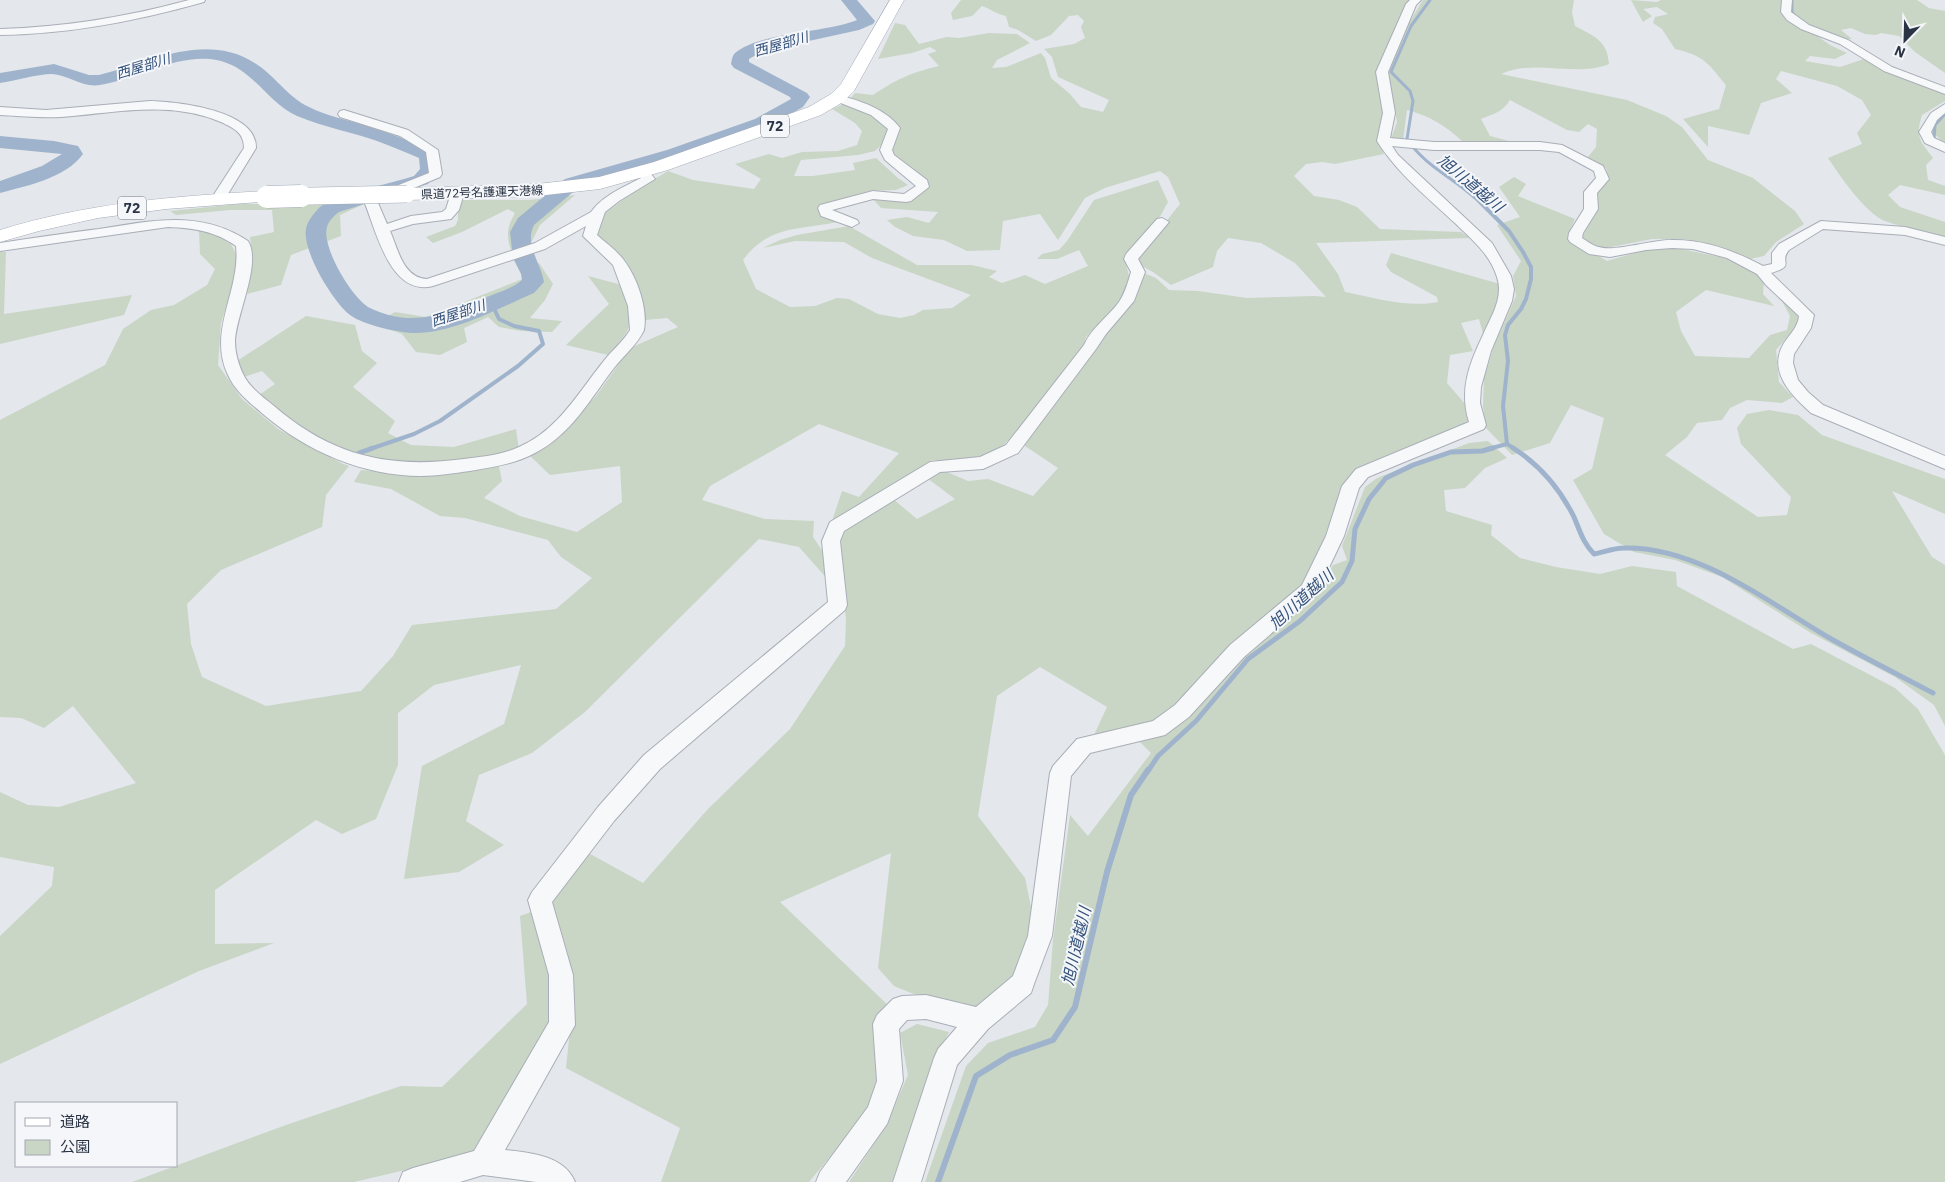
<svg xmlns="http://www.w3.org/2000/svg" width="1945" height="1182" viewBox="0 0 1945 1182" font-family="'IBM Plex Sans','Noto Sans JP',sans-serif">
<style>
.green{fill:#c9d6c5}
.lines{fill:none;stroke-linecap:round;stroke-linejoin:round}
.stream-far3{stroke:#9fb4cc;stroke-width:3}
.stream-far2{stroke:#9fb4cc;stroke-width:4}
.stream-far1{stroke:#9fb4cc;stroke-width:5}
.stream{stroke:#9fb4cc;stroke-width:6}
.river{fill:#9fb4cc;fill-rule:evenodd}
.street-casing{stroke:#a9aeb7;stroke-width:2}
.primary-casing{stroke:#a3abb8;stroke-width:1}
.street{fill:#f7f8fa;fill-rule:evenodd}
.primary{fill:#fff;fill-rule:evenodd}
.primary-bridge-far1-casing{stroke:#a3abb8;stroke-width:18;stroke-linecap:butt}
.primary-bridge-casing{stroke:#a3abb8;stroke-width:23;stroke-linecap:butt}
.primary-bridge-far1{stroke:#fff;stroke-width:17}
.primary-bridge{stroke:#fff;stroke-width:22}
.labels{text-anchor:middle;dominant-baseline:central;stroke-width:4;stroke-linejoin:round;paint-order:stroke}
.far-street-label{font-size:12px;fill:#2b3445;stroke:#f4f6f9}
.far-water-label{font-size:14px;font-style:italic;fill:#34527a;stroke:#f4f6f9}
.shield{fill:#f4f6f9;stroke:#676e7b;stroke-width:1}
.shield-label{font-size:14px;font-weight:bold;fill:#2b3445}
.water-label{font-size:16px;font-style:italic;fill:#34527a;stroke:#f4f6f9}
</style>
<rect width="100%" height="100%" fill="#e4e7ec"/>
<g class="green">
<path d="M961,0H1412L1392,37L1376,74L1384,116L1378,140L1384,154L1335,164L1322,162L1306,164L1294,176L1314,196L1339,200L1357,207L1380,229L1461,232L1470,238L1316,243L1338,274L1345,292C1375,298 1408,308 1438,302L1437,297L1391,272L1386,265L1391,253L1500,284V301L1483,334L1479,319L1461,323L1473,351L1450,355L1447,383L1466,405L1470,421L1356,468L1346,483L1327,539L1302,586L1156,723L1094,735L1107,707L1040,667L997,696L978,816L1025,878L1032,912L1022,971L977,1008L921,997L894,986L878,968L891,853L780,902L891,1008L880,1078L868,1111L809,1182H661L680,1128L566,1068L570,1029L568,954L551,898L583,850L643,883L707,810L790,729L845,646L846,620L839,543L844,530L893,499L917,519L955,499L927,478L940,469L968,481L988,479L1033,496L1058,468L1022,444L1102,337L1129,307L1140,285L1139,271L1156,278L1169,290L1198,291L1247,298L1314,296L1326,297L1295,263L1261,243L1228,238L1217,251L1213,267L1171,285L1153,272L1138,264L1136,259L1180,204L1168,177L1160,171L1105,188L1085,198L1058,240L1040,214L1003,221L1000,250L967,251L944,240L913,236L895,227L887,220L907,217L929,223L938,212L881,208L873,199C897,200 911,204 928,185L893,157L891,150L898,129L890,117L850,99L855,93L873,95C897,79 910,73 939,66L928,54L937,51L930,47L912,53L878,59L895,23L905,25L919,44L947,37L959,38L989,33L1017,34L1030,43L997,60L992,68L1006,67L1041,53L1045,58L1051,78L1070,94L1081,107L1103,112L1109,100L1058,77L1052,57L1044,49L1074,44L1085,38L1081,27L1084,21L1078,15L1069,16L1051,35L1036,41L1018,30L1009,27L1006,16C996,14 991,9 982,6L972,16L953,20L951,13Z"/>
<path d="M1423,0H1574L1572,12L1575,26C1595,37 1607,40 1609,64C1575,78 1536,58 1501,74L1627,100L1666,116L1682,127L1708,160L1753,178L1795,211L1804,224L1776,242L1764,256L1750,259L1722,247L1686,239H1652L1606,248L1594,246L1581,239L1596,211L1595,193L1609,180L1606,168L1588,157L1596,147L1597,129L1588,124L1579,132L1567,130L1510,100C1503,112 1493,114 1481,119L1490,136L1524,145L1463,142C1446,126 1430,116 1407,110L1403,141L1391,139L1397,122L1388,75L1404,31Z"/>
<path d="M1631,0L1657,2L1661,0H1783L1782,11L1830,45L1847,53L1835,59L1810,56L1805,61L1840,67L1864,59L1945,94V101L1922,115C1915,137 1920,141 1933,158L1926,165L1928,180L1945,186V195L1900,185L1888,195L1900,207L1945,222V238C1926,232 1904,228 1885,221C1865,213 1840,176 1828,158L1862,144L1857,133L1871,115L1862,100L1837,86L1781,71L1776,79L1792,93L1761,103L1749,135L1708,126V147L1683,119L1719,109L1726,85C1707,62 1704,56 1675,49L1662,29L1653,23L1655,17L1668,14L1657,7L1643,9L1652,16L1643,22Z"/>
<path d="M1789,0H1917L1929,8L1945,11V73L1915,52L1899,36L1881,33L1876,35L1865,34L1851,28L1841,30L1852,39C1828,41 1807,27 1790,12Z"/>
<path d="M844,104L868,112L888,127L887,140L875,151L858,155L801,160L794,176H813L855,170L853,163L876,158L898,178L908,185L896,190L869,191L823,204L818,209L821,215L838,222C799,230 769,225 743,260L756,289L790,307L815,306L837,298L849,299L878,314L900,318L914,315L923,310L952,308L971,295L872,258L844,242L795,241L763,248L780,240L797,235L849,226L917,265H972L997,271L989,277L1002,283L1025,275L1045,284L1088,266L1079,250L1057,259H1037L1042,254L1059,250L1067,241L1094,200L1158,180L1168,202L1158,220L1127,253L1125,260L1129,276L1123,295L1115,308L1086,337L1084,346L1017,433L1002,446L985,457L959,461L932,460L830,527L842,491L859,497L899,453L819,424L710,486L702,500L765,519L814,521L813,537L824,553L830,582L799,547L759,539L585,712L532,753L479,775L466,821L504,845L459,872L404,879L422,766L504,724L521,665L434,685L398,713V765L376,819L342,834L316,820L215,890V944L274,943L199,971L0,1064V936L52,886L54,867L0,857V792L28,805L59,807L136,783L73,706L44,728L21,718L0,717V420L105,365L123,329L151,310L174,305L207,285L215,269L200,254L199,231H209L231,244L236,254L237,273L221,323L218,365L242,399L278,429L343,464L349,466L326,495L322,527L221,570L187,604L191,644L202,677L266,706L361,691L393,656L412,625L556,609L592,578L561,557L548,540L465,518L440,516L391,489L354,482L361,470L431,475L499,466L502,481L484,498L520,516L577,532L622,502L620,466L550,475L529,455L554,440L596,396L630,348L678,327L667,318L645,320L641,297L596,234L601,216L636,190L668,171L693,180L754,189L761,179L735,164L769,154L782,158L802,152L838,151L857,145L862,131L855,123L832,109Z"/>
<polygon points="1945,111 1945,146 1938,137 1928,130 1933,122"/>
<polygon points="1514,177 1526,184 1518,196 1575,219 1567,237 1607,261 1645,250 1672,247 1729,259 1749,268 1764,281 1763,294 1774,306 1706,290 1676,312 1681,331 1695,356 1749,358 1770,335 1787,330 1790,316 1777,292 1801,316 1797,326 1776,350 1779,382 1793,397 1782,403 1747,400 1730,408 1722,420 1697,423 1687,437 1665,455 1758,517 1787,515 1791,497 1741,444 1737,428 1747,414 1769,410 1798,415 1822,435 1945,479 1945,514 1892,491 1932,557 1945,565 1945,726 1934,705 1895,677 1811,633 1722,577 1675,560 1634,552 1604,534 1573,480 1592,469 1604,418 1571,405 1550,443 1512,455 1486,428 1483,406 1484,378 1494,346 1516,296 1513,276 1521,261 1497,225 1520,217 1499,187"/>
<path d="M575,195L540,225L532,241L511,250C506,235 507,227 515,213L508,209L462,232L433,243L426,237L455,226L458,220V210L463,200H529Z"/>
<polygon points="238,204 364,204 340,215 341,236 291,255 281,285 247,294 253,260 250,237 274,232 272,210 230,210 176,215 170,211"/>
<polygon points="0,252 6,252 4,314 132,295 124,315 0,344"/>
<polygon points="539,263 553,284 545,300 530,318 562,321 552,332 521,331 499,327 488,317 464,328 467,342 440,355 416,352 402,334 374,324 395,312 426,317 525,278 523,266"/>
<path d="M588,276L622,285C634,324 636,324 608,355L566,345L609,304Z"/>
<path d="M306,316L355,325L362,351L377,363L353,387L395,421L388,433L411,445L454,447L516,429L519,450C488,457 456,464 425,464C380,465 336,449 298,425C285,417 272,404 259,395L275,384L262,371L244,377L237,361Z"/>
<polygon points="1488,441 1507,458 1485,468 1465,488 1444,490 1446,511 1492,525 1491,535 1520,558 1556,567 1600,574 1632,566 1676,572 1677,586 1793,649 1811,644 1895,688 1918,709 1945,755 1945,1182 925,1182 966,1066 988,1043 1035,1027 1048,1005 1053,940 1070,815 1088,836 1151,753 1139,741 1231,669 1316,594 1333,565 1347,560 1342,546 1365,487 1377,478 1469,443"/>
<polygon points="531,912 553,989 551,1020 478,1153 354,1182 132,1182 286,1125 401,1086 442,1087 527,1004 520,916"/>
<polygon points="917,1024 949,1032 933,1062 892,1182 849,1182 886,1126 908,1075 900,1033"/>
</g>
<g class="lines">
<g class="stream-far3">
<path d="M1430,0L1411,26L1391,72L1410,91L1413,101L1407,139C1424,165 1452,177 1475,198"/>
<polyline points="1792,0 1792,12 1796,18"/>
<polyline points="1934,140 1935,125 1945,114"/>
</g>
<g class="stream-far2">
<polyline points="1474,196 1509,231 1523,252 1531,267 1531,279 1526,299 1521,309 1508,325 1505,335 1508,361 1503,406 1507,444 1488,449"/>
<polyline points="1507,444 1515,449"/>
<polyline points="370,449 414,434 440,421 518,366 543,344 539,331 514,326 499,319 491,302"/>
</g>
<g class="stream-far1">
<path d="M1513,448C1540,465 1560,489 1574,517C1580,531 1583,543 1594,554C1604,552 1614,548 1624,548C1696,546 1767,601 1826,636C1861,656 1897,674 1933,693"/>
<polyline points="359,453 373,448"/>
<polyline points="1148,771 1158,756 1196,721 1248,659 1300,621 1342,582 1352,561 1355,529 1369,499 1386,478 1413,465 1451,452 1482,451 1493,448"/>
</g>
<polyline class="stream" points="938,1182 976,1076 1010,1055 1053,1040 1075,1007 1107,872 1131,795 1148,770"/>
<g class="river">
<path d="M841,0H857L875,21L873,24L859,30L763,51L749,59V62L807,93L810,97L803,107L767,127L681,158L579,187L534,225C524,244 541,263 544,282L534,293C499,308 454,333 416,333C399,333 363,325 350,315C333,302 302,251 306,229C307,221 315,212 320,207C332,197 395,182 414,176L420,169L419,158C405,152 391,146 377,141C351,132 323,127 297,116C268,103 254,70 221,61C180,51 140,79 100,85C82,88 69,75 52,74C37,74 15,81 0,83V73L54,64L89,75H99C148,63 204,32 253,62C274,74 287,97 309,107C327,116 348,120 367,126C390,133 412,142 435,151L438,155L439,169L428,184L339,212C334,216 329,220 327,227C321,246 352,299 370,308C413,329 448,313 487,297C499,292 513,288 522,280L521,274L513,258L510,232L518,218L565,179L667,150L755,119L791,99L790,97L734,68L731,64C732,60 732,56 735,53C760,32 825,33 857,20Z"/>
<path d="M0,136L54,141L78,146L83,154C66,178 26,186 0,193V181L42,166L62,154L0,148Z"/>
</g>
<g class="street-casing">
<g id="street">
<path d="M189,0H205L204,2C137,21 70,34 0,35V29C64,27 127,17 189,0Z"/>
<path d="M1410,0H1421L1416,5L1388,72L1395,113L1390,138L1434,142H1540L1562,145L1603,166L1609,179L1597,193L1598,209L1583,233L1582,238C1587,241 1593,246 1599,247C1613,252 1652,240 1671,240C1704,239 1735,251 1763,266L1772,264V253L1779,244L1821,221L1905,227L1945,237V245L1905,235L1823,229L1789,250C1778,263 1797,265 1771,273L1814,315L1811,328L1794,354L1793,363L1798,380L1808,392L1823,405L1945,456V469L1811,413C1791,395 1767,371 1784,343C1790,334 1798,327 1799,316L1766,285L1757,274L1727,258L1693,249L1672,248L1646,250L1610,257L1589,254L1570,242L1568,239L1569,233L1584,209V192L1596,178L1594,171L1559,152L1540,150H1434L1392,146L1398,155L1492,243L1511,276L1514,289L1512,301L1491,351L1481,387L1480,403L1486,425L1484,429L1368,477L1359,488L1344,536L1316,595L1244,657L1189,717L1165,735L1090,753L1071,776L1052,936L1034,984L1031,993L988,1029L957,1065L921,1182H893L934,1058L938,1049L957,1027L926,1019L907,1020L899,1029L903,1081L887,1124L846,1182H816L820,1172L868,1107L877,1081L873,1024L877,1015L893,999L902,996L926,995L976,1007L1013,976L1028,936L1050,773L1053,766L1077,739L1153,721L1175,705L1230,645L1302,585L1326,536L1342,486L1356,469L1469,422C1459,390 1469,364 1483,335C1491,316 1504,298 1497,277C1490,254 1472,240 1456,224C1428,198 1397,173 1377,141L1383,113L1376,72L1406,4Z"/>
<polygon points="1782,0 1792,0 1791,12 1809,25 1848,40 1892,67 1945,87 1945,94 1884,71 1840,44 1801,29 1787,20 1781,12"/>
<path d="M837,95C859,100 886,109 900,128L892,150L894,155L927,180L929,187L911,201L906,202L873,199L832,210L857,220L859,223L852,227L821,216L818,208L820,205L873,191L904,194L916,186L885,160L880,150L888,129L871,115L833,100L831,98L833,96Z"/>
<path d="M150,101C178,102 257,110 256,148L223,202L218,203L211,199L244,148C244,132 233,128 221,122C168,100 116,113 61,117C41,118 21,116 0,115V107L46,110Z"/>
<polygon points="1945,104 1945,113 1937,120 1931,132 1934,138 1945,143 1945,152 1925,143 1919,132 1931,113"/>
<path d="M344,110L408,130L438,150L442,174L440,177L378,203L387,224L411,216L442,212L446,209L452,190L457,189L464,193L459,210L451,219L413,224L390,231C398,249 403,278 427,279L535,243L591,212C603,195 624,187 641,178L637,172L639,169H647L655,179L619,201L605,212L597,235C606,243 616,250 623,259C637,277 648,308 644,330C637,345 624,355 614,368C590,399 572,434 535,453C515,464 492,467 470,471C454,473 437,476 421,476C363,476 306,451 263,414C250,403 235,391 228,375C207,331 241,290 236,246C215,231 193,228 168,227L0,251V243C33,238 66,233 99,229C152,221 200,209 248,241C262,263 236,315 235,341C235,352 238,363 243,374C249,387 263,397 274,406C332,456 389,469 464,459C482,457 502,455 519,447C558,430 578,393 603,362C611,351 623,342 630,330L628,306L613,265L583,236L586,226L545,249L433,286C390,297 376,230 364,201L366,198L429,173L426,152L400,136L340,117L338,114L340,111Z"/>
<path d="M1162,218L1169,222L1138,259L1145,272L1134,301L1106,334L1096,349L1018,453L983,469L940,472L844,531L840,541L847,605L845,610L660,769L614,821L552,902L573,975L575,1025L505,1150C530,1153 564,1155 575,1182H536L483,1175L460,1182H399L403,1172L413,1168L474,1151L549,1022V975L528,900L532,892L598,807L644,755L828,602L822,541L830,522L930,462L980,457L1006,445L1084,345C1092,327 1108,317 1119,302C1125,293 1128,282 1131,272L1124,259L1126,254L1157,219Z"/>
</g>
</g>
<g class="primary-casing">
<g id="primary">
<polygon points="890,0 904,0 854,91 843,102 821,115 668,170 600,189 537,196 407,200 400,198 397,194 400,190 407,188 537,184 599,177 654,162 809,107 831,94 841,84"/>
<path d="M267,191L274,193L277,197L274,201L166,209L98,218L39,231L0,242V230C87,203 176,196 267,191Z"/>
</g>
</g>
<use href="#street" class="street"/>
<use href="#primary" class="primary"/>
<g class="primary-bridge-far1-casing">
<polyline id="primary-bridge-far1" points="267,197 407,194"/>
</g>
<g class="primary-bridge-casing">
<polyline id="primary-bridge" points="267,197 301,196"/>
</g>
<use href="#primary-bridge-far1" class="primary-bridge-far1"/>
<use href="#primary-bridge" class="primary-bridge"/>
</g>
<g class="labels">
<g class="far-street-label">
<text transform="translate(482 192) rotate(-2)">県道72号名護運天港線</text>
</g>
<g class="far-water-label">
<text transform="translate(781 44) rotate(-16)">西屋部川</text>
<text transform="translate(143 66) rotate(-17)">西屋部川</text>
<text transform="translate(458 313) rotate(-18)">西屋部川</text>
</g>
<g class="shield">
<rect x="761" y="114.5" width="28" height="23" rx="4"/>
<rect x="118" y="196.5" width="28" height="23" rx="4"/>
</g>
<g class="shield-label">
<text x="775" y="126">72</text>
<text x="132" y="208">72</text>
</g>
<g class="water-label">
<text transform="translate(1471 183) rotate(40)">旭川道越川</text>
<text transform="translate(1301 599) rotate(-42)">旭川道越川</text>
<text transform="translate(1076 946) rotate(-77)">旭川道越川</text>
</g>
</g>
<rect x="15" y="1102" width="162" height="65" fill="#f4f6f9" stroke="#a4a8b1"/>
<rect x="25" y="1118" width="25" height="8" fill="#ffffff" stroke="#a4a8b1"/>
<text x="60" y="1127" font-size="15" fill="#2b3445">道路</text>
<rect x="25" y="1140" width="25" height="15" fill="#c9d6c5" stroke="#a4a8b1"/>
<text x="60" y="1152" font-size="15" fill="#2b3445">公園</text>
<g transform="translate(1905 40) rotate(203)" stroke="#f4f6f9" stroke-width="4" paint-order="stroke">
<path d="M0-4L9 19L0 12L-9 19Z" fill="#2b3445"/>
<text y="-8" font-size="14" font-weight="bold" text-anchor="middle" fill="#2b3445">N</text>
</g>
</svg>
